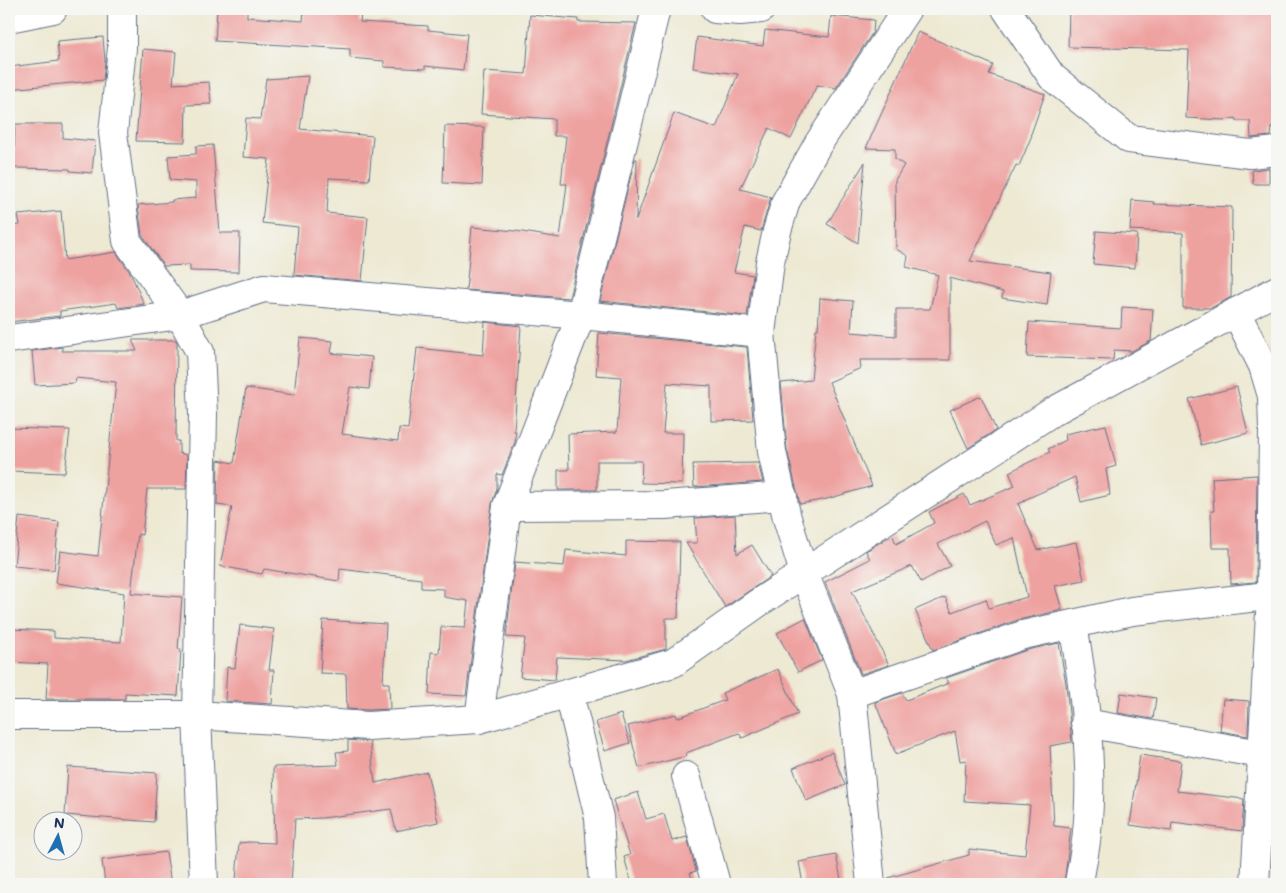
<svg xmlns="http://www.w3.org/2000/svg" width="1286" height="893" viewBox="0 0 1286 893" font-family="Mali,sans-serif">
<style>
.building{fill:#eea2a0}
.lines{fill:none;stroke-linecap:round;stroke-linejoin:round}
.minor-casing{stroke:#647087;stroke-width:30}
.minor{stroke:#fff;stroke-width:28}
</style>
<rect width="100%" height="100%" fill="#f6f6f2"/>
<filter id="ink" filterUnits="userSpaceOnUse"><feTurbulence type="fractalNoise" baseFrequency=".02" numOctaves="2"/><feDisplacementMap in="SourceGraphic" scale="10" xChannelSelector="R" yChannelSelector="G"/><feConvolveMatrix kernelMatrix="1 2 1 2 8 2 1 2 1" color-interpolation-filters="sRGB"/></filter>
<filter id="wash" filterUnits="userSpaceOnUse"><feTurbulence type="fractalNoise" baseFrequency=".0096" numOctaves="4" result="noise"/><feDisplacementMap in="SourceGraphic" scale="20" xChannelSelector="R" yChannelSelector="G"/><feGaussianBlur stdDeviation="1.12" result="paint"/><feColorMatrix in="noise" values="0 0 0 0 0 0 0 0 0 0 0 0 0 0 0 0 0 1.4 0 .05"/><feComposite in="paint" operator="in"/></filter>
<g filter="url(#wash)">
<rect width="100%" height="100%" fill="#ede9d3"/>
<g id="blocks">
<g class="building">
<polygon points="217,9 247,9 247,17 303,21 304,9 361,12 360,22 428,26 428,30 467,34 463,70 425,66 425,69 384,67 384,61 350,58 350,49 215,41"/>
<polygon points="1069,9 1277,9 1277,126 1272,126 1271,136 1251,138 1250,121 1236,121 1236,118 1224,120 1186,118 1189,50 1068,47"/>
<polygon points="530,15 578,19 578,22 636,23 569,298 466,290 472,227 516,231 560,238 567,184 561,184 566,136 554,136 554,119 481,114 484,71 526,74"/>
<polygon points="831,16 874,20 873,32 836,88 817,85 791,139 769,128 740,189 771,197 761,231 745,227 734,272 753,275 747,316 600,301 635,159 637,159 636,220 674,113 716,128 738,74 693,68 697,37 763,46 765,30 829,37"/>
<polygon points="918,32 993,65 989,74 1045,94 1031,134 1032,135 1019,166 1016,165 970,261 1051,272 1047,305 1002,298 1003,292 950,278 950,360 860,360 861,368 829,382 872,486 827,499 800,504 787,450 781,383 811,380 816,329 818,329 820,298 853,301 851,332 896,336 896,309 930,309 938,275 906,267 908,256 896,249 895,180 904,165 895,159 895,149 866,148"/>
<polygon points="103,37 105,61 103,80 9,89 9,67 59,61 57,41"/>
<polygon points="143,49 176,52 173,84 209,82 211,104 186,105 185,142 136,141"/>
<polygon points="308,76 300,129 373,136 369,180 329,178 327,213 368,217 362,281 294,275 298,227 262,223 269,159 243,157 246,118 260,119 266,79"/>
<polygon points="15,124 63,124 63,138 95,141 92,173 70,171 70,169 14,168"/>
<polygon points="445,126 484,127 482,185 443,183"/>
<polygon points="213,145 220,233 240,233 239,272 190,271 190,265 164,266 142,235 138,205 172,202 172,200 196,198 196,182 170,180 168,156 196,154 196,146"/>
<polygon points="865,162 858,243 827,224"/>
<polygon points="1269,168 1269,184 1253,184 1252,170"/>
<polygon points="1132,200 1154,202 1154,204 1232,207 1231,297 1211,308 1183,308 1183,233 1130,230"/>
<polygon points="61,211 65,260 116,252 131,274 144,304 118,308 116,303 60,311 60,316 9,322 9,226 20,225 18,215"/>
<polygon points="1096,231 1137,234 1135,268 1093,264"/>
<polygon points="1122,307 1153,309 1151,341 1132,351 1114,350 1113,360 1027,357 1029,322 1121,328"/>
<polygon points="485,322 521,326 514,431 516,431 515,442 502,475 497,474 497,488 492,504 466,696 429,694 431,652 439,653 441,627 465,628 468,601 444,597 444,589 421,588 421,579 340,569 339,581 264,569 262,574 220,566 232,507 217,505 218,460 234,463 246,388 294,395 300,338 333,341 331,353 372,357 369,389 350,387 342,434 398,441 399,428 408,429 417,348 483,355"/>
<polygon points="599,333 747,347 753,420 711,421 711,386 667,383 663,433 683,433 682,484 641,483 642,461 597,461 597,490 558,490 558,470 569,470 568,434 617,432 621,377 596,375"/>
<polygon points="132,340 176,340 177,342 176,441 179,441 179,453 187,455 186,489 147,489 142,535 138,534 131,593 182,597 178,649 181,649 178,696 125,693 125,699 46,699 48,664 9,662 9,629 54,631 54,638 121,642 124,593 56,583 60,551 98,556 116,382 76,378 75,383 35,385 32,351 62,347 62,351 137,351"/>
<polygon points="1237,387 1248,433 1201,445 1189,399"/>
<polygon points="981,396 996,430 968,448 950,410"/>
<polygon points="1106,425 1116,466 1106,469 1110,495 1081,502 1075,477 1024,500 1025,501 1018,504 1038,550 1076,542 1084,580 1055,586 1062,610 1018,620 933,650 915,610 945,597 952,612 986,599 989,608 1027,597 1014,538 996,545 985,521 938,544 950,566 921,582 912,566 852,591 889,665 861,674 825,582 870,559 866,551 887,538 893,536 896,544 934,523 929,512 964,494 970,505 1015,486 1009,472 1050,452 1048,449 1066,440 1065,434"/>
<polygon points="9,428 70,430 65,473 9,471"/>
<polygon points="758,463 763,482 694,487 693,464"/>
<polygon points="1257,475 1256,582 1231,584 1230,548 1212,548 1211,511 1214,511 1212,478"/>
<polygon points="735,515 737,554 752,545 771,576 725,607 686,543 697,543 695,518"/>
<polygon points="19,517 59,522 54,570 14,566"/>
<polygon points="626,541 680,542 678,618 666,618 666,649 626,660 557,657 555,680 520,677 525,638 506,637 515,562 564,566 566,550 626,556"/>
<polygon points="805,618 822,660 798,672 777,633"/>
<polygon points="323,620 386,624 383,683 389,683 390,709 368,710 347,709 346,674 320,673"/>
<polygon points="240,625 274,629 269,670 274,670 272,704 225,701 227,667 235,668"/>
<polygon points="1059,643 1066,684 1072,742 1050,746 1054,826 1071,828 1064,884 889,884 888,878 969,855 969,849 1025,855 1030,805 964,801 966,760 960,761 955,731 896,754 875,702 902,693 906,700 949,683 946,678 1027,650"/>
<polygon points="778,669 798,714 742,738 739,733 686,753 687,756 639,768 628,726 676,714 677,718 725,700 722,693"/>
<polygon points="1121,693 1156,698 1153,719 1118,713"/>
<polygon points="1223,699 1249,701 1248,736 1220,731"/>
<polygon points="621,714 630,743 605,751 596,722"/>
<polygon points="348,740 370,742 375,783 427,772 438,822 396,831 391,809 322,818 295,819 291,884 236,880 239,843 249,842 275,843 273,767 338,765 336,752 348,751"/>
<polygon points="832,752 845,785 806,801 793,768"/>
<polygon points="1140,755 1181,761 1177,791 1244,799 1242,831 1172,822 1171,831 1130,825"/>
<polygon points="68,767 157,773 154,822 65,815"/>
<polygon points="638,792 646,819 664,814 672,841 687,837 696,871 690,873 694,884 632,884 624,857 630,855 613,800"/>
<polygon points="166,852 171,884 105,884 102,860"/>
<polygon points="836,855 842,884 803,884 799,862"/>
</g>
</g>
</g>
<g filter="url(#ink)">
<use href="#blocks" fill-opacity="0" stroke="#647087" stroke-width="1"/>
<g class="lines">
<g class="minor-casing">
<g id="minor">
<polyline points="122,9 122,48 113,133 127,241 180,315 200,352 203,414 197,715 204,884"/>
<polyline points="715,9 740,11 761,9"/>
<polyline points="1006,9 1052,77 1129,139 1250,154 1277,151"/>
<polyline points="9,18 53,9"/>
<polyline points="1236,312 1263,366 1272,396 1273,430 1271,595 1255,884"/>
<polyline points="9,339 180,315 264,288 581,315 761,333"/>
<polyline points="507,506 665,505 783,496"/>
<path d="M1073,624C1084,689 1094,765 1087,831C1086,849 1081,867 1079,884"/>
<polyline points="569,693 599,818 603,884"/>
<polyline points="852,694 1023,635 1132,611 1277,595"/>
<polyline points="9,715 197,715 368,726 479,719 673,663 758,603 1052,412 1277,290"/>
<polyline points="479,719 507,506 581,315 656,9"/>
<polyline points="1085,723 1261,754"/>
<polyline points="686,776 716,884"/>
<polyline points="871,884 852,694 804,573 787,518 772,452 761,333 770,262 777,231 786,201 818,144 907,9"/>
</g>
</g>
<use href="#minor" class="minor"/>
</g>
</g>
<rect width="1286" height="893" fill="none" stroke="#f6f6f2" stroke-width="30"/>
<g transform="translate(58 836) rotate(6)"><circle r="24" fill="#f6f6f2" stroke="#9ea6b7"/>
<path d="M0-4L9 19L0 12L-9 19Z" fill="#1f6fb2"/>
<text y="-8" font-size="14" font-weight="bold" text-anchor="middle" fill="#1b2f5e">N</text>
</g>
</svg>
